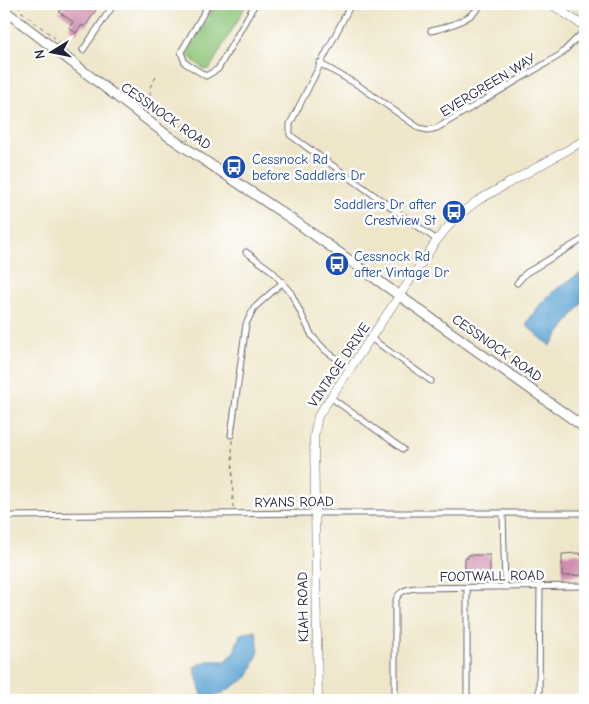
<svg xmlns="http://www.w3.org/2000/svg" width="589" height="704" viewBox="0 0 589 704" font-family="'Comic Neue',sans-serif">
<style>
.green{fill:#8ec578;stroke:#58745a}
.water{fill:#5da4d3;stroke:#406387}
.building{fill:#d08fae}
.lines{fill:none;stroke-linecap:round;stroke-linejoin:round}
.street-casing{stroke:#6a676d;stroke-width:7}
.secondary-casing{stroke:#6a676d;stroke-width:9}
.primary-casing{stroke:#6a676d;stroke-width:11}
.path{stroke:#6a676d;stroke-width:1;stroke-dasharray:4 4;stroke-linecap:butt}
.street{stroke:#fff;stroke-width:5}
.secondary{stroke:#fff;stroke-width:8}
.primary{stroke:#fff;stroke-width:9}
.labels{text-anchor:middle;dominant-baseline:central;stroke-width:5;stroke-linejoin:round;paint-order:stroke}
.street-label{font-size:14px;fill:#22223b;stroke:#fff}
.transit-label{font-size:14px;fill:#164399;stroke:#fff;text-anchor:start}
</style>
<rect width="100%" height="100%" fill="#fff"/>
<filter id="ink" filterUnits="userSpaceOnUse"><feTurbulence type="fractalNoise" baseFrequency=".02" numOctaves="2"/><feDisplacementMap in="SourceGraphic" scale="10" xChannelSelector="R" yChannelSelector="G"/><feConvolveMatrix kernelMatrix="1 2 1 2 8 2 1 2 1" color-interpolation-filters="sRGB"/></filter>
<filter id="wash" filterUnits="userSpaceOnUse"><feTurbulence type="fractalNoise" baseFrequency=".0096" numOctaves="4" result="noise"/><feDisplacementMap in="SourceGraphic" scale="20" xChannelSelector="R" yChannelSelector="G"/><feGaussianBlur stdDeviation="1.12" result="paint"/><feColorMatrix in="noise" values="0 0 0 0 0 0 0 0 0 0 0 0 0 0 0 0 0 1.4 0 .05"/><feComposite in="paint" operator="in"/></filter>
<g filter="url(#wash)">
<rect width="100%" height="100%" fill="#efe6ca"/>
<polygon class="green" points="216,4 247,4 210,68 205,70 187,55"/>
<g class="water">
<path d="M585,271V299L550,346L526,325C540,299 560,285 585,271Z"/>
<polygon points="256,631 259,651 248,677 221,694 203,699 194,667 207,661 226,661 234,652 240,634"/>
</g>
<g id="blocks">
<g class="building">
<polygon points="66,4 88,4 96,10 85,27 82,25 76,33 69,28 73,22 59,12"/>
<polygon points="580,553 580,555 585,555 585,575 562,576 562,554"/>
<polygon points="468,555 490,555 490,578 465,577 465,558 468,558"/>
</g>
</g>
</g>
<g filter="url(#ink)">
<use href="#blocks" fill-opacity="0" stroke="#6a676d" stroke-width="1"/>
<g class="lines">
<g class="street-casing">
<g id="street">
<polyline points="209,4 181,52 185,63 206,76 218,69 255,4"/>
<polyline points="351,4 290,124 290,135 437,240"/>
<path d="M431,31C448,27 473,19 481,4"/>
<polyline points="83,50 114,4"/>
<polyline points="319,63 358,85 419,128 428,130 437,128 560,55 585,30"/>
<polyline points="246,252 272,271 291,293 312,336 326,351 350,368"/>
<polyline points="517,283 526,273 585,238"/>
<polyline points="372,339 431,381"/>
<polyline points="330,397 403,449"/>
<polyline points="231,435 246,324 254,308 283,282"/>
<polyline points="503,513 505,587"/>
<polyline points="4,516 316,513 585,513"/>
<path d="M395,700V604C397,591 406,589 417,588L585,586"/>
<polyline points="467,700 467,588"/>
<polyline points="539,700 540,587"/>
</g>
</g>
<g class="secondary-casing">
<g id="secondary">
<polyline points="551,4 585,27"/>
<polyline points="318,700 314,437 318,416 437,240 455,218 477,201 585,140"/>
</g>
</g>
<g class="primary-casing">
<polyline id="primary" points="4,10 168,136 296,222 585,428"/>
</g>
<g class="path">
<polyline points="18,4 22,12 60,42"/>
<polyline points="535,4 546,9"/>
<polyline points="156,77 150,87 150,94 154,99 175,115 189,137 187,141"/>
<polyline points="582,152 585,151"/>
<polyline points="232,440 233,509"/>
</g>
<use href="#street" class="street"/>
<use href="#secondary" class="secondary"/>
<use href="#primary" class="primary"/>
</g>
</g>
<defs>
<g id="bus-disc" transform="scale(1.25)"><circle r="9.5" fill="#1a4fb4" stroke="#fff"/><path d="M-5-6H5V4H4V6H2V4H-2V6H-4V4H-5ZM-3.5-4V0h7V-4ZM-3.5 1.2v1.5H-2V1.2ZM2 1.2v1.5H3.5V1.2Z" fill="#fff"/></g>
</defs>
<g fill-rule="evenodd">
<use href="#bus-disc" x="234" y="167"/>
<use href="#bus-disc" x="454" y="212"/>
<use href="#bus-disc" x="337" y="264"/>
</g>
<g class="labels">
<g class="street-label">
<text transform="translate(488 85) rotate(-31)">EVERGREEN WAY</text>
<text transform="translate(166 116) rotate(35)">CESSNOCK ROAD</text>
<text transform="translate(497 348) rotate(35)">CESSNOCK ROAD</text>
<text transform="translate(339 365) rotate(-56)">VINTAGE DRIVE</text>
<text transform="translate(294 502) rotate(-1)">RYANS ROAD</text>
<text transform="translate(492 576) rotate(-1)">FOOTWALL ROAD</text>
<text transform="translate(303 607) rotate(-91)">KIAH ROAD</text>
</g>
<g class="transit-label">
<text x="252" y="159">Cessnock Rd<tspan x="252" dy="16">before Saddlers Dr</tspan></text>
<text x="436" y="204" text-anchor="end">Saddlers Dr after<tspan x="436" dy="16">Crestview St</tspan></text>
<text x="354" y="256">Cessnock Rd<tspan x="354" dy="16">after Vintage Dr</tspan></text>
</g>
</g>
<rect width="589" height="704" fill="none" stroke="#fff" stroke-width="20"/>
<g transform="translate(52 52) rotate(260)" stroke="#ffffff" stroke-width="4" paint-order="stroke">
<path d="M0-4L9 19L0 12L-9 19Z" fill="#22223b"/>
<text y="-8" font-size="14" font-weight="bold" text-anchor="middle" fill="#22223b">N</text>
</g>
</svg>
